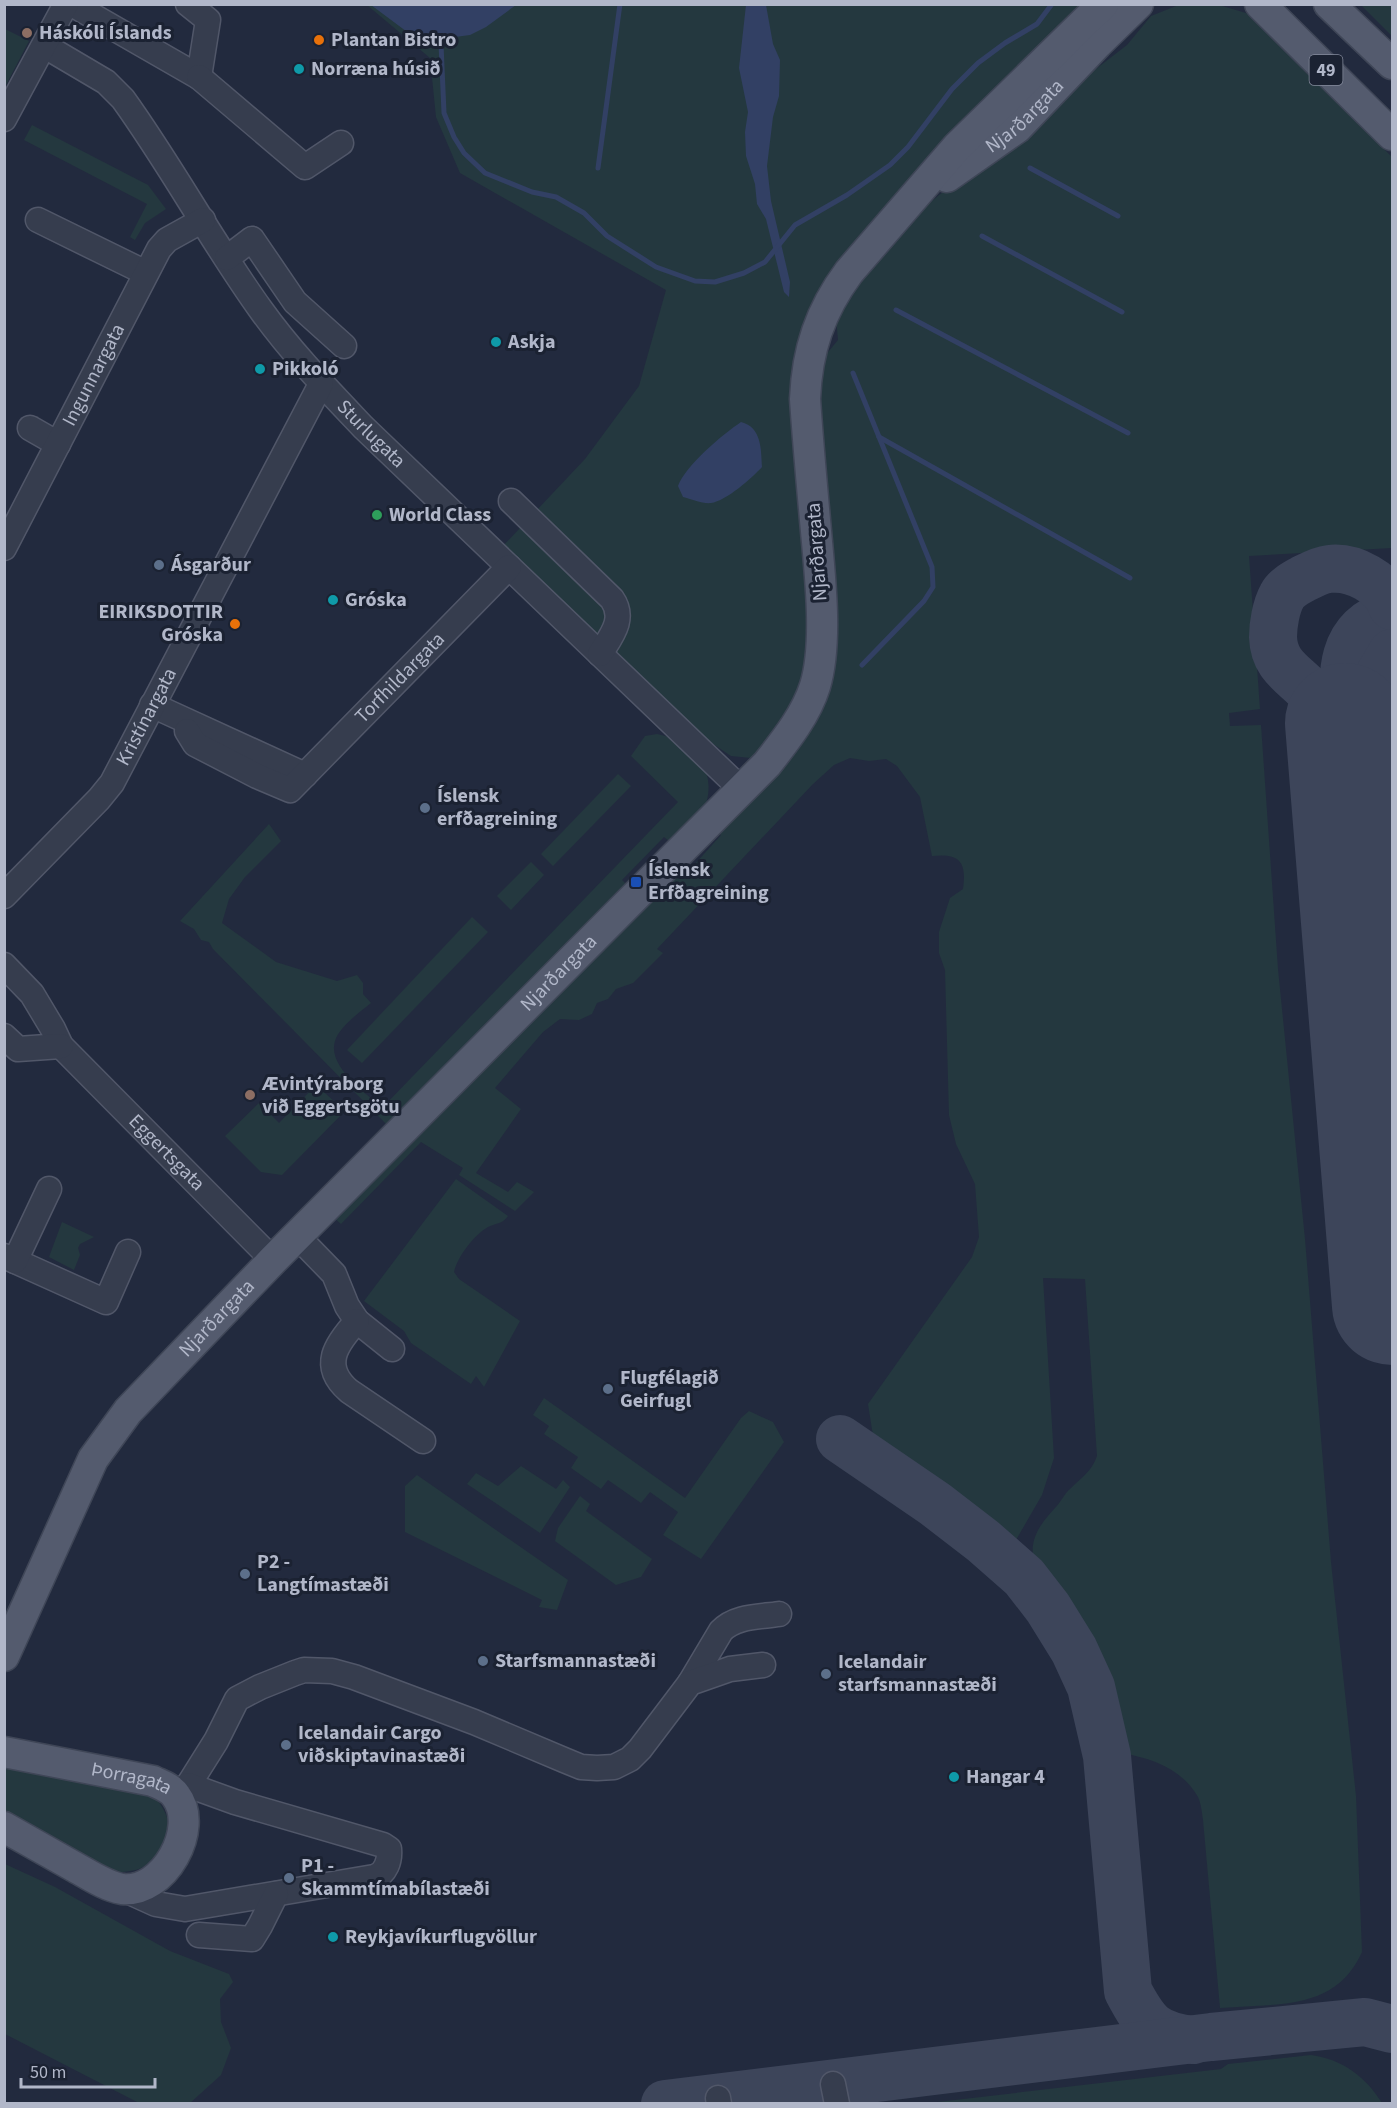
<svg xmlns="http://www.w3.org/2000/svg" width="1397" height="2108" viewBox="0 0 1397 2108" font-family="'Source Sans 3',sans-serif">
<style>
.green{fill:#24383f}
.water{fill:#324064}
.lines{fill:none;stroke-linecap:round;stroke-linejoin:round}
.stream{stroke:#324064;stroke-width:5}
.taxiway{stroke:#3d455a;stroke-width:48}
.runway{stroke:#3d455a;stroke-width:120}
.minor-casing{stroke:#515769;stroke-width:27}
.major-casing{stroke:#3f4657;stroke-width:33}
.minor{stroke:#363d4e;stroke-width:24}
.major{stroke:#545b6e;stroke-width:30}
.education-dot{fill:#8d6e63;stroke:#1b2232;stroke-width:2}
.food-dot{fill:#e8710a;stroke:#1b2232;stroke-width:2}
.culture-dot{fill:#0f9aa8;stroke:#1b2232;stroke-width:2}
.leisure-dot{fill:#2e9e5b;stroke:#1b2232;stroke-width:2}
.service-dot{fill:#5c6f8a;stroke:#1b2232;stroke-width:2}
.transit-dot{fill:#1a4fb4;stroke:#1b2232;stroke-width:2}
.labels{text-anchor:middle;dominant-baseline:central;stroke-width:6;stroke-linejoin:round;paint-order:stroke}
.shield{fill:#1b2232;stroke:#848a9c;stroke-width:1.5}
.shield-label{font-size:18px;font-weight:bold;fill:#b1b7c9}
.poi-label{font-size:20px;font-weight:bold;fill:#b1b7c9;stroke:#1b2232;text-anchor:start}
.street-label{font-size:20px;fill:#b1b7c9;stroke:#1b2232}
</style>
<rect width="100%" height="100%" fill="#222a3e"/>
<g class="green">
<path d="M1181,4L1219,5L1246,13L1392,157V548L1249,556L1260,709L1229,713L1230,726L1261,725L1278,969L1305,1239L1331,1562L1356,1796L1362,1952C1335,2012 1276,2003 1220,2008L1203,1820C1202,1813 1201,1803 1198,1797C1181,1768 1153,1759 1122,1753C1120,1735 1117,1716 1112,1699C1097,1648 1067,1604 1035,1563C1027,1541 1041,1523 1055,1508C1061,1502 1064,1494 1070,1489C1081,1478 1092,1471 1097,1456L1085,1279L1043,1278L1054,1458L1042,1495L1016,1540L1001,1527L874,1442L868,1404L972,1257L979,1237L975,1184L956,1144L949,1115L945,970L939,953V932L950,898L963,889C967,861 959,853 932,856L920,797L897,766L886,759L869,761L850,758L834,765L813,784L657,949L663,953L633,983L616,989L608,999L597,1003L592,1014L579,1020L560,1019L543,1032L495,1088L521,1109L476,1173L508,1192L517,1182L534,1192L515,1211L459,1175L463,1168L421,1142L341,1224L332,1216L682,870L686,874L721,835L717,832L808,728L820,446L819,363L838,340L836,318L858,281L891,236L939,195L989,160L1053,102L1127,45L1151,16Z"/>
<polygon points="367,5 1090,5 810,314 813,624 802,680 791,709 764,752 751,758 731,756 710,742 502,547 585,459 639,386 666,290 460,173 436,117 430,58"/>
<polygon points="1361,5 1392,5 1392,36"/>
<polygon points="5,29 29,41 5,87"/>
<polygon points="32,125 148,185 166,209 145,223 135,240 130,237 147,204 24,140"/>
<path d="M657,734C691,741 717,767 706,804C703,813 680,836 673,844L664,837L622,880L630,888L392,1130L213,949L209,942L201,940L194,929L180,921L269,824L281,841L245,877L229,899L222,923L276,962L337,981L357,975L363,983V994L371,1003C360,1012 339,1027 335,1041C327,1067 366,1093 382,1108L678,802L631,756L645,736Z"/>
<polygon points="618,774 631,786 553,866 541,854"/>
<polygon points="531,862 544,875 511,910 497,896"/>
<polygon points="472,917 488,932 362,1063 347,1050"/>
<polygon points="316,1085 345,1111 282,1175 261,1172 225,1136 259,1103 279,1123"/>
<path d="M456,1179L508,1216C503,1224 496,1223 488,1227C474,1235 458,1256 454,1272L459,1279L520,1321L484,1387L476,1376L471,1384L411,1343L404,1331L364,1301Z"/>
<polygon points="62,1222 94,1237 80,1244 78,1248 80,1255 74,1270 49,1257"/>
<polygon points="544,1398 685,1498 741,1418 749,1411 773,1422 784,1442 701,1559 663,1535 678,1512 650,1492 641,1503 608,1480 601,1489 571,1468 578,1457 544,1434 549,1426 533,1415"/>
<polygon points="521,1466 556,1489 563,1480 570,1487 540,1533 467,1484 476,1473 498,1486"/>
<polygon points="417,1475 568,1580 557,1610 539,1607 542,1600 405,1532 405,1486"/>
<polygon points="580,1496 590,1504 586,1511 652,1559 641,1577 616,1585 555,1541 558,1528"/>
<path d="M5,1765L149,1791C168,1810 178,1831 157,1854C153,1858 148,1864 143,1867C134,1872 120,1872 110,1873L5,1817Z"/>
<polygon points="5,1864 55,1887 170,1951 229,1974 233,1982 220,1999 221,2022 231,2048 221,2075 190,2103 139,2103 5,2034"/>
<path d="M1311,2055C1342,2059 1366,2077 1382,2103H929L1221,2069L1228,2064Z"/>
</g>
<g class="water">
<polygon points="371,5 516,5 486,27 470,35 455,37 441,44 426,46"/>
<polygon points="746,5 766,5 773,44 780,60 779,96 773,117 767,166 771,201 790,282 789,297 784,292 766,219 757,204 755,184 746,156 745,132 748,112 739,68"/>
<path d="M741,422C762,427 761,450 762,467C752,478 726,501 711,503C703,504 691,499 683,497L678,486C686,465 722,435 741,422Z"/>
</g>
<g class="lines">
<g class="stream">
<polyline points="441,44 444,113 454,137 464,153 485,173 532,192 556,197 584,213 607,236 656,267 695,281 715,282 744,273 765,262 795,225 847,195 890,165 908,147 952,89 978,63 1005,43 1037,24 1052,4"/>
<polyline points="598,168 620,4"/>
<polyline points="1030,168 1118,216"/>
<polyline points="982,236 1122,312"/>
<polyline points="896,310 1128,433"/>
<polyline points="853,373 932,567 933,587 924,601 862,665"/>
<polyline points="879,437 1130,578"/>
</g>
<g class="taxiway">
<path d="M1345,723C1342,677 1337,629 1392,613"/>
<polyline points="1351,741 1362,704 1392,653"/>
<path d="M1350,770C1340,744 1330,717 1313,695C1297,675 1274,668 1273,637C1273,625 1276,607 1282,596C1286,588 1296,583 1303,579C1311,575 1320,570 1329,569C1353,566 1385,583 1392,606"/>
<path d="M840,1439L935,1504L983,1541L1024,1577L1048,1608L1074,1650L1091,1687L1107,1756L1128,1991C1146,2025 1154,2035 1193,2040"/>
<polyline points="665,2104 1211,2037 1365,2022 1392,2029"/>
</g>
<polyline class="runway" points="1345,723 1392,1305"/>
<g class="minor-casing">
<g id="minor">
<polyline points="72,4 199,77 208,20 188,4"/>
<path id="s1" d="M45,46L106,82L123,99C172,167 212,242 261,310C291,352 327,389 363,427L741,789"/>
<polyline points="199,77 305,167 341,143"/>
<polyline points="4,119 66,4"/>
<polyline points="38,220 146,273"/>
<polyline points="227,258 252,239 295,302 344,346"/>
<polyline points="30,428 58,444"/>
<path d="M511,501L612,599C626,619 611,636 600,654"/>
<path id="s2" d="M4,548L159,249L167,240L203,220"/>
<polyline points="152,705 305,775"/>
<path id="s3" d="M187,731L195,744L257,776L290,790L509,567"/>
<path id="s4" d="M4,896L99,799L112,783L321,384"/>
<path id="s5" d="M4,965L32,994L53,1029L61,1046L273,1260"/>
<polyline points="4,1036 18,1049 61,1046"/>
<polyline points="297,1236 334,1274 347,1306 357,1321 392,1349"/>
<polyline points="4,1256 106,1302 128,1252"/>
<polyline points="15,1261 49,1189"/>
<path d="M357,1321C336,1344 320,1366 349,1391L423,1441"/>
<path d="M690,1683L721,1631C735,1616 759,1617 779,1614"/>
<polyline points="179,1800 216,1741 237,1699 260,1687 295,1673 304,1670 332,1671 354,1677 474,1722 564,1760 581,1767 597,1768 614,1767 630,1759 640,1749 690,1683 730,1669 763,1665"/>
<path d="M123,1889L156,1904L185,1909L374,1877C386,1874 390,1860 389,1849L383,1845L235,1802L188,1785"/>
<polyline points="199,1935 252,1939 260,1926 276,1894"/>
<polyline points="833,2084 837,2104"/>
<polyline points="718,2098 719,2104"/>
</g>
</g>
<g class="major-casing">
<g id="major">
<polyline points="1260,4 1392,135"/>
<polyline points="1329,4 1392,64"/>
<path id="s6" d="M947,177L1017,128L1097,44L1138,4"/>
<path id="s7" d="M4,1656L93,1459L128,1411L273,1260L767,764C785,741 806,715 815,686C828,643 820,576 816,531C812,487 808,443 805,399C807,350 820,311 849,272L957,147L1103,4"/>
<path id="s8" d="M4,1752L153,1781C161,1785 171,1788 176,1796C200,1828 164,1894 122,1889C105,1886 88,1874 73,1866C50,1853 27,1840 4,1827"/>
</g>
</g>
<use href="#minor" class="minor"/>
<use href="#major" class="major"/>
</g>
<g class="education-dot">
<circle cx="27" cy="33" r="6"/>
<circle cx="250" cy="1095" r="6"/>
</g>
<g class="food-dot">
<circle cx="319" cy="40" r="6"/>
<circle cx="235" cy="624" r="6"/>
</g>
<g class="culture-dot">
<circle cx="299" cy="69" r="6"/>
<circle cx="496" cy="342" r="6"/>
<circle cx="260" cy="369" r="6"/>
<circle cx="333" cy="600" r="6"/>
<circle cx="954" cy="1777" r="6"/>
<circle cx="333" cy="1937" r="6"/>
</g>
<circle class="leisure-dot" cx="377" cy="515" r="6"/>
<g class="service-dot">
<circle cx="159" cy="565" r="6"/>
<circle cx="425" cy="808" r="6"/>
<circle cx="608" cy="1389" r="6"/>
<circle cx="245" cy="1574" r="6"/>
<circle cx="483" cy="1661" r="6"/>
<circle cx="826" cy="1674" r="6"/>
<circle cx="286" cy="1745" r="6"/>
<circle cx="289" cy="1878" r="6"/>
</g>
<rect class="transit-dot" x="630" y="876" width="12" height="12" rx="3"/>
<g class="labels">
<rect class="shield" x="1309.5" y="55" width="33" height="30" rx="4.5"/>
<g class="shield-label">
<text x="1326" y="70">49</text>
</g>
<g class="poi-label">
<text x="39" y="33">Háskóli Íslands</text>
<text x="331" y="40">Plantan Bistro</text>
<text x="311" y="69">Norræna húsið</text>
<text x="508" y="342">Askja</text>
<text x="272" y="369">Pikkoló</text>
<text x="389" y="515">World Class</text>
<text x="171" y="565">Ásgarður</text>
<text x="345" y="600">Gróska</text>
<text x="223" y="612" text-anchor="end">EIRIKSDOTTIR<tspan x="223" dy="23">Gróska</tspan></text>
<text x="437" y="796">Íslensk<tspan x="437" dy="23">erfðagreining</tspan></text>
<text x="648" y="870">Íslensk<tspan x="648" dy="23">Erfðagreining</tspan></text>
<text x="262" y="1084">Ævintýraborg<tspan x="262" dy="23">við Eggertsgötu</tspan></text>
<text x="620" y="1378">Flugfélagið<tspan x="620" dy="23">Geirfugl</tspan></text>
<text x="257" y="1562">P2 -<tspan x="257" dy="23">Langtímastæði</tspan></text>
<text x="495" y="1661">Starfsmannastæði</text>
<text x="838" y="1662">Icelandair<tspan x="838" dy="23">starfsmannastæði</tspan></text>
<text x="298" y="1733">Icelandair Cargo<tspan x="298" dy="23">viðskiptavinastæði</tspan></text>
<text x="966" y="1777">Hangar 4</text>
<text x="301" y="1866">P1 -<tspan x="301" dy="23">Skammtímabílastæði</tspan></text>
<text x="345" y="1937">Reykjavíkurflugvöllur</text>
</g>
<g class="street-label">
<text stroke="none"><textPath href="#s6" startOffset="99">Njarðargata</textPath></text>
<text stroke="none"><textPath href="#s2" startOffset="195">Ingunnargata</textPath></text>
<text stroke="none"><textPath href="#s1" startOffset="513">Sturlugata</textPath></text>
<text transform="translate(817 552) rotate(-94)">Njarðargata</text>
<text stroke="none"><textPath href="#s3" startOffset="278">Torfhildargata</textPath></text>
<text stroke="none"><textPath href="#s4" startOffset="231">Kristínargata</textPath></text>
<text stroke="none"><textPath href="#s7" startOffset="890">Njarðargata</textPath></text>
<text stroke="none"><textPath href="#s5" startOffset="250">Eggertsgata</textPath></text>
<text stroke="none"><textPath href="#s7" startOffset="404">Njarðargata</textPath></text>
<text stroke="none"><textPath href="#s8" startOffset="130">Þorragata</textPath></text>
</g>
</g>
<rect width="1397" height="2108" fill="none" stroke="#b1b7c9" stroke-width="12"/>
<path d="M21 2078v9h134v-9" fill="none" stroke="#b1b7c9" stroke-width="3"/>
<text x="30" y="2078" font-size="18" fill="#b1b7c9" stroke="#1b2232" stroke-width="4.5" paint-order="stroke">50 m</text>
</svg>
